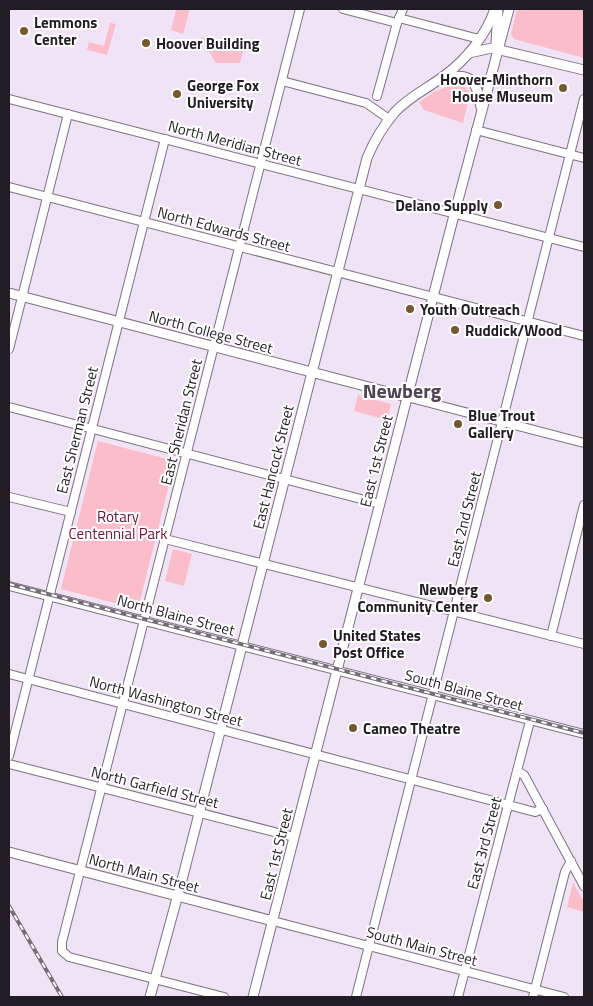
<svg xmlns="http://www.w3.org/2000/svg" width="593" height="1006" viewBox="0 0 593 1006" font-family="'Titillium Web',sans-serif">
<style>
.green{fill:#fbbdca}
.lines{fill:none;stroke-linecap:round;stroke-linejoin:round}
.minor-casing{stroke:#7e7182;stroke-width:10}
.major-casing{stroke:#7e7182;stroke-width:11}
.minor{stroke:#fff;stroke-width:8}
.major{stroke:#fff;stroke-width:9}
.rail-casing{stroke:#746c77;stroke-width:4}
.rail{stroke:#fff;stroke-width:2;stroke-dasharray:5.5;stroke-linecap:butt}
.poi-dot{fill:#76582c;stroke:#fff;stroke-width:2}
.labels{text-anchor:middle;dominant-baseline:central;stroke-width:4;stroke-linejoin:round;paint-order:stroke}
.poi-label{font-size:15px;font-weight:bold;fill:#221d24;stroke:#fff;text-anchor:start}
.street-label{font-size:15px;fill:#221d24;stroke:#fff}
.park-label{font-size:15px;fill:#721437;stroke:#fff}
.district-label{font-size:20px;font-weight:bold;fill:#504554;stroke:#fff}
</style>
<rect width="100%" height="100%" fill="#f1e3f6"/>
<g class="green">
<polygon points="171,9 190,9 183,34 171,30 176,10"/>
<polygon points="517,9 584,9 584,58 514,39 511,34"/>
<polygon points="110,23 116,24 107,55 87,50 89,42 104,46"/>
<polygon points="200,37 244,48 240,63 216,63"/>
<polygon points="454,84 463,84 470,93 463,123 424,110 419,102 434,92"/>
<polygon points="358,395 391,404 387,420 354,411"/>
<polygon points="98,441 175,461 138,609 61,589"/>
<polygon points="173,549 192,554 184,586 165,581"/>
<polygon points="573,883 584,902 584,912 567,907"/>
</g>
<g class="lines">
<g class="minor-casing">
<g id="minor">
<polyline points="343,9 397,23"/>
<polyline points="399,18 479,39"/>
<polyline points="282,81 366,103 389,119"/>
<polyline points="377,96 397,23 403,9"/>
<polyline points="9,99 584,247"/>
<polyline points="476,130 584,158"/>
<polyline points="9,187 584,336"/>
<polyline points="9,349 68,114"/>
<polyline points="407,397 584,443"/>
<polyline points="9,407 380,504"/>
<polyline points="9,497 71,512"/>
<polyline points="165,539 584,644"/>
<polyline points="9,586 584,734"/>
<polyline points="551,636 584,505"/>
<polyline points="9,674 535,812 543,809"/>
<polyline points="9,756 165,139"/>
<polyline points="9,764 294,837"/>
<polyline points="517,771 524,775 584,886"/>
<polyline points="273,921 564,997"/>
<polyline points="224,997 69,957 62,951 62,942 300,9"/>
<polyline points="356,997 584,99"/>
<polyline points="458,997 530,721"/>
<polyline points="533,997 565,872 571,861"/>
</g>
</g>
<g class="major-casing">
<g id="major">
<polyline points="496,44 498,9"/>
<polyline points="469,53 492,48 584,70"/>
<path d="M445,76C474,75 475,79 481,107"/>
<polyline points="9,293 407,397"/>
<polyline points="9,852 273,921"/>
<path d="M150,997L182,880L367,158C374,141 383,126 395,112C409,97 428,88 444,76C467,59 486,35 495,9"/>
<polyline points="253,997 452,223 509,9"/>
</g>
</g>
<use href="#minor" class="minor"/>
<use href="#major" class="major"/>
<g class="rail-casing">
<g id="rail">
<polyline points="9,584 584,733"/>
<polyline points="9,906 62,997"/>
</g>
</g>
<use href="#rail" class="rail"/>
</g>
<g class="poi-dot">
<circle cx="24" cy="31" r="5"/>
<circle cx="146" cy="43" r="5"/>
<circle cx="563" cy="88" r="5"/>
<circle cx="177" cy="94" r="5"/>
<circle cx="498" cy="205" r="5"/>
<circle cx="410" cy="309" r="5"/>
<circle cx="455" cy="330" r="5"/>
<circle cx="458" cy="424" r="5"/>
<circle cx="488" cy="598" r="5"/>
<circle cx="323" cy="644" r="5"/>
<circle cx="353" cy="728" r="5"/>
</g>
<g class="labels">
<g class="poi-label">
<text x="34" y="22">Lemmons<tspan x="34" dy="17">Center</tspan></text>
<text x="156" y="43">Hoover Building</text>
<text x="553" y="79" text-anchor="end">Hoover-Minthorn<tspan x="553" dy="17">House Museum</tspan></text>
<text x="187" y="85">George Fox<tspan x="187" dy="17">University</tspan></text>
<text x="488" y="205" text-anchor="end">Delano Supply</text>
<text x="420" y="309">Youth Outreach</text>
<text x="465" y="330">Ruddick/Wood</text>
<text x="468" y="415">Blue Trout<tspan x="468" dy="17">Gallery</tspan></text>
<text x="478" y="589" text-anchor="end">Newberg<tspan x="478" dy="17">Community Center</tspan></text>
<text x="333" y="635">United States<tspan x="333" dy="17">Post Office</tspan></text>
<text x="363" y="728">Cameo Theatre</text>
</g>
<g class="street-label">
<text transform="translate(235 143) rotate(15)">North Meridian Street</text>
<text transform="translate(224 229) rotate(15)">North Edwards Street</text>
<text transform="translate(211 332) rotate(15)">North College Street</text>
<text transform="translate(181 422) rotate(-76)">East Sheridan Street</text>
<text transform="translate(77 430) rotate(-76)">East Sherman Street</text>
<text transform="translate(376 461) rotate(-76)">East 1st Street</text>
<text transform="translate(273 467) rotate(-76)">East Hancock Street</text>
<text transform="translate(464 519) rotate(-76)">East 2nd Street</text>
<text transform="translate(176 615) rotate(15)">North Blaine Street</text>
<text transform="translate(464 690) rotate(15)">South Blaine Street</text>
<text transform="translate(166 701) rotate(15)">North Washington Street</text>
<text transform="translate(155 787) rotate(14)">North Garfield Street</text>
<text transform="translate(484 843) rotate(-75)">East 3rd Street</text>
<text transform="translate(276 854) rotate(-76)">East 1st Street</text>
<text transform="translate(144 873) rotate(15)">North Main Street</text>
<text transform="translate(422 946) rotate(15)">South Main Street</text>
</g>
<g class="park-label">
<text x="118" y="516">Rotary<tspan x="118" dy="17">Centennial Park</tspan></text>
</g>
<g class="district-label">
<text x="402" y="390">Newberg</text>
</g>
</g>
<rect width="593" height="1006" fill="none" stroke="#221d24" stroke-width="20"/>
</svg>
